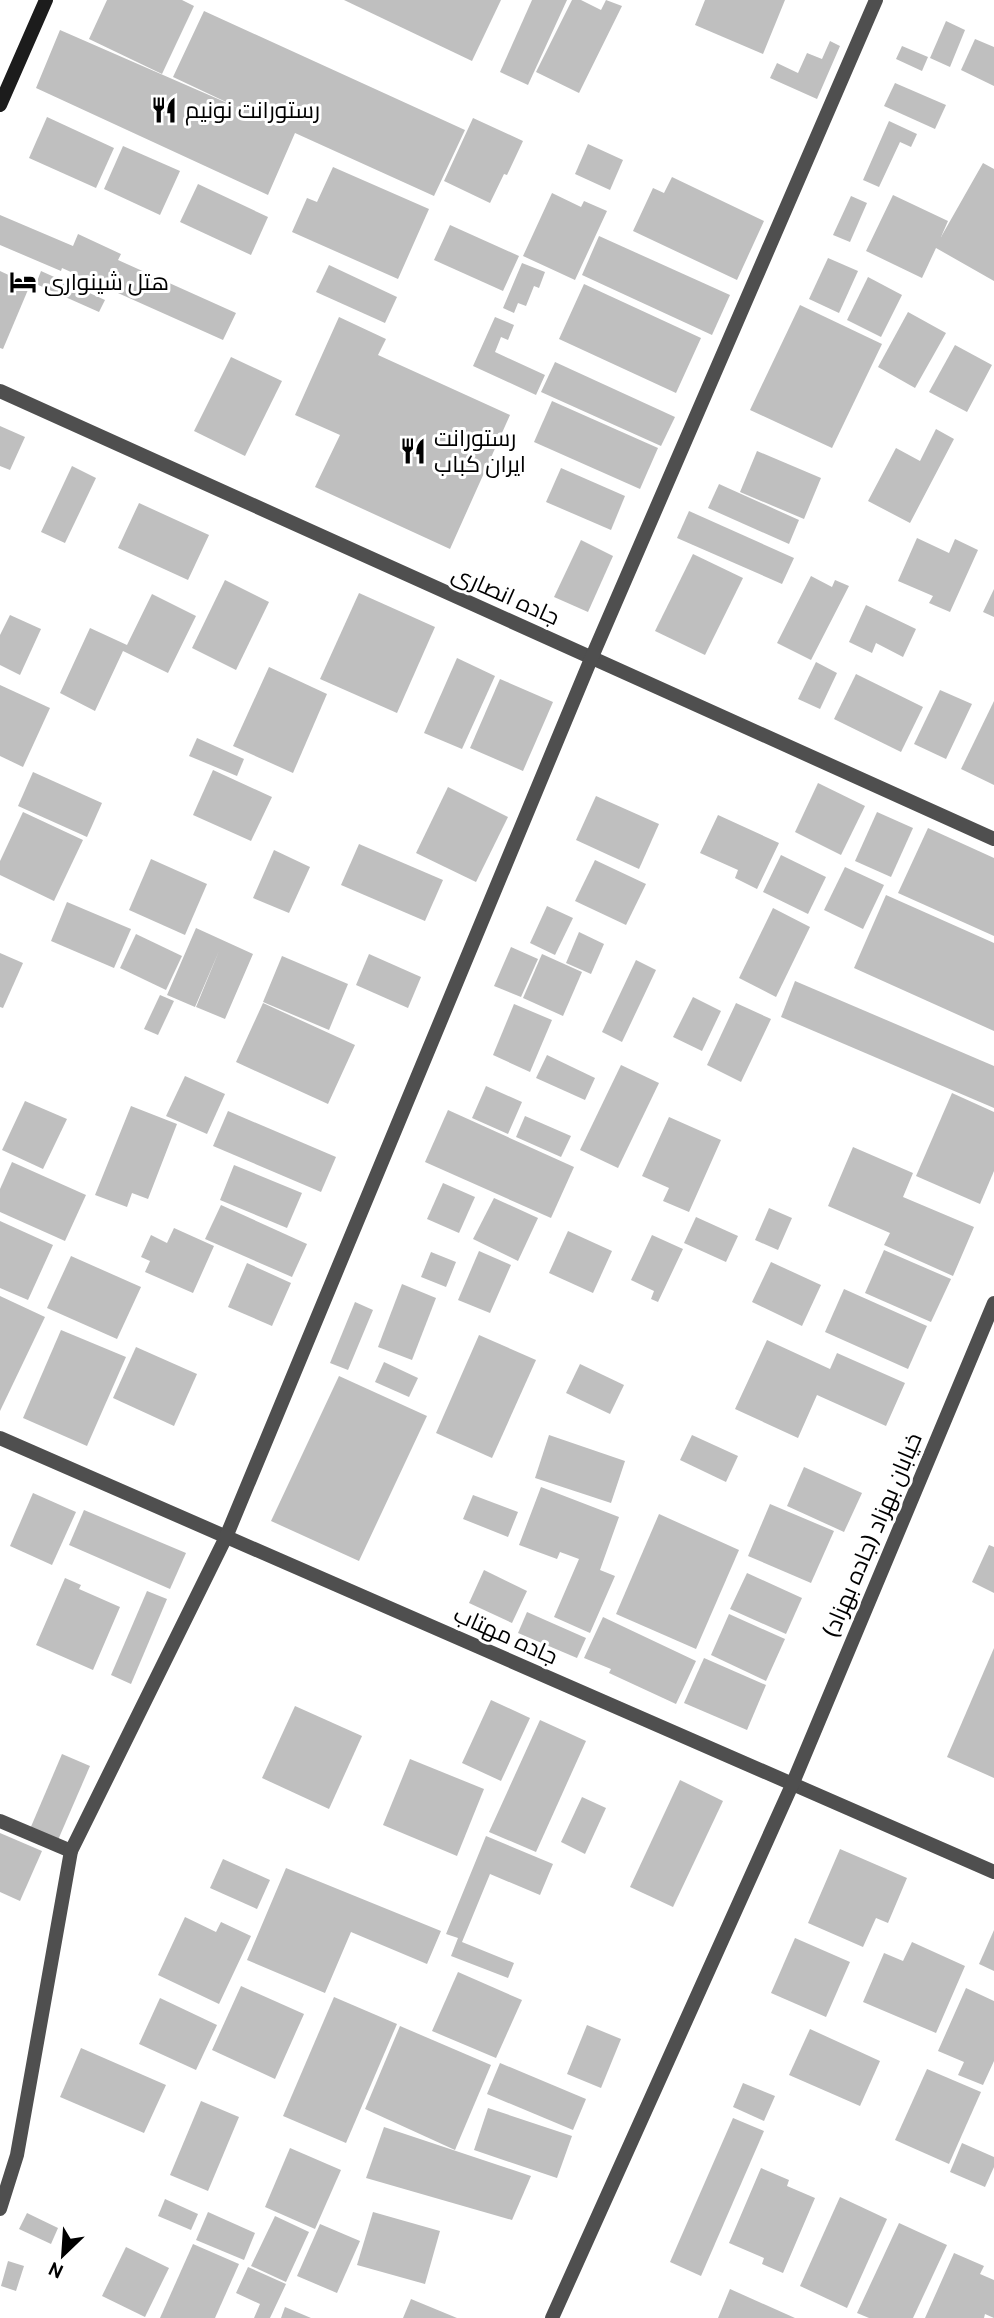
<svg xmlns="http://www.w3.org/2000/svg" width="994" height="2318" viewBox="0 0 994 2318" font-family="Cabin,Cairo,sans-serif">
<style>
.building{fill:#bfbfbf}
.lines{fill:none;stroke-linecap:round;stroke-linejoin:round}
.minor{stroke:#4f4f4f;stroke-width:14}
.tertiary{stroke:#4f4f4f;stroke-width:14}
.secondary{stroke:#1c1c1c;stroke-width:14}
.labels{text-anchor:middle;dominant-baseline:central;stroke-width:6;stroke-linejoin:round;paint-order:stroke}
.poi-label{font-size:23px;fill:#000;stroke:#fff;text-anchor:start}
.street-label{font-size:23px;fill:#000;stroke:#fff}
</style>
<rect width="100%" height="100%" fill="#fff"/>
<g class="building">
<polygon points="107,0 182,0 194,6 162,74 89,39"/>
<polygon points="344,0 501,0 472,61"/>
<polygon points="532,0 567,0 528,85 500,72"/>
<polygon points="572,0 581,0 601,10 606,0 622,6 579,93 536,72"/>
<polygon points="705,0 785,0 763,54 695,25"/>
<polygon points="204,11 465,130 434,196 295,133 268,195 36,88 60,30 241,109 173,77"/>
<polygon points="946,21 965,30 950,67 930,58"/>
<polygon points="975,39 994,47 994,86 961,70"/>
<polygon points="830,41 840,46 817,99 770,78 777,63 798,73 807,53 822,59"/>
<polygon points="902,46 928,57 922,71 896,59"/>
<polygon points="895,83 946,105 935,129 884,106"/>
<polygon points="47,117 114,148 96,188 29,158"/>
<polygon points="473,118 523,141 507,175 504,174 490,203 444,181"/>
<polygon points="889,121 917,134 911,147 900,142 879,187 863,180"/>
<polygon points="588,144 623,160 610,190 575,174"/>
<polygon points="123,146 180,171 160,215 104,189"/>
<polygon points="983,163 994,169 994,281 936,248 922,278 866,251 893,195 948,221 941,237"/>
<polygon points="333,167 429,209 398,279 292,232 307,198 317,202"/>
<polygon points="672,177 764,221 737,280 633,231 653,188 664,193"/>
<polygon points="198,184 268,217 251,255 180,222"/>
<polygon points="552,193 581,207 584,201 607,211 575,280 523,256"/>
<polygon points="851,196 867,203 850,242 833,235"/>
<polygon points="0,215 73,246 78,234 121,254 118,260 236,313 223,340 62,268 61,271 0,245"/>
<polygon points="450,225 519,256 503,291 434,260"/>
<polygon points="599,236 730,295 712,335 582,275"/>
<polygon points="828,258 858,271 839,313 809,299"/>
<polygon points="522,263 545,272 539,288 534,286 526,306 518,303 514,313 503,308"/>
<polygon points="329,265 397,297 385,323 316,292"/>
<polygon points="0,271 30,285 3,349 0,348"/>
<polygon points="41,271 105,300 99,312 36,284"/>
<polygon points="868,277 902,295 881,337 847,320"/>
<polygon points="584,284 701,338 676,393 559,339"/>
<polygon points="800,305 882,344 832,448 750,410"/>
<polygon points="908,312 946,333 915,388 878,367"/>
<polygon points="339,317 386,339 378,355 510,415 450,549 315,487 340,435 295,415"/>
<polygon points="495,317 514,325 508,340 501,337 495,352 545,375 536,395 473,366"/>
<polygon points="955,345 992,365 967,412 929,392"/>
<polygon points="231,357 282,381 245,456 194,431"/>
<polygon points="555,362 675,417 661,446 541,392"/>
<polygon points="552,401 658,448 640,489 534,442"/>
<polygon points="0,426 25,437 10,470 0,466"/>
<polygon points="936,429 954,439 910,523 868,501 896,448 920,461"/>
<polygon points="757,451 821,478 804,519 740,492"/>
<polygon points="72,466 96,478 65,543 41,532"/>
<polygon points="561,468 625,496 611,530 546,502"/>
<polygon points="719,484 799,520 789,544 708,508"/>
<polygon points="139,503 209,535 188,580 118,548"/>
<polygon points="689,511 794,558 782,584 677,538"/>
<polygon points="917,538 949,553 955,539 978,550 950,612 929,603 933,596 898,581"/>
<polygon points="581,540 613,556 588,612 554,597"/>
<polygon points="693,554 743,578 705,655 655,631"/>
<polygon points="811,576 832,587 835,580 849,586 811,660 777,643"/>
<polygon points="225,580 269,602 236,670 192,648"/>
<polygon points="994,589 994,617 983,612"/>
<polygon points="359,593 435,627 397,713 320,679"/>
<polygon points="152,594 196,616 168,673 123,651 95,711 60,693 90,628 127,645"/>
<polygon points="866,605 916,629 903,657 876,643 872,653 849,642"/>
<polygon points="10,615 41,629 20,675 0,665 0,635"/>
<polygon points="457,658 495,676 462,749 424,733"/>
<polygon points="816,662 837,673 820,709 798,699"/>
<polygon points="269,667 327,694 293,773 233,746"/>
<polygon points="856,674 923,707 901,752 834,719"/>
<polygon points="500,679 553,702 523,771 470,748"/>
<polygon points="0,685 50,708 23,767 0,756"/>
<polygon points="940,690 972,704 946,759 914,744"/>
<polygon points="994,701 994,785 961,769"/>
<polygon points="197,738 244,759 237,776 189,756"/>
<polygon points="213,770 272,797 251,841 193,815"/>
<polygon points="33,772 102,803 87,837 18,806"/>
<polygon points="818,783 865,806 841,855 795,832"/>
<polygon points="448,787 508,817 476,882 416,853"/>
<polygon points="596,796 659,824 639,869 576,840"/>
<polygon points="23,812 83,840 54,901 0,875 0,861"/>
<polygon points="877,812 913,828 891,877 855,861"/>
<polygon points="718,815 779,843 757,889 735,878 738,870 700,853"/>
<polygon points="928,828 994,858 994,936 898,893"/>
<polygon points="359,844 443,880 425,921 341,885"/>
<polygon points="274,850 310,867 289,913 253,898"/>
<polygon points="781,855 826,877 808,914 763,892"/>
<polygon points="151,859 207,884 185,935 129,910"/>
<polygon points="595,860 646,884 626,925 575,901"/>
<polygon points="845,867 884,885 863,929 824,910"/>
<polygon points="886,895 994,943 994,1031 854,968"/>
<polygon points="67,902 131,929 114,968 51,941"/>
<polygon points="547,906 573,918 555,955 530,943"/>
<polygon points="773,908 810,927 776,997 739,978"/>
<polygon points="196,928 253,954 225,1019 196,1007 219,951 195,1007 167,995"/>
<polygon points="579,932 604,944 591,974 566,963"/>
<polygon points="136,934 182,956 166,990 120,968"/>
<polygon points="511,947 538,959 521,997 494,986"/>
<polygon points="0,953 23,963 3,1008 0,1007"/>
<polygon points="369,954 421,977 408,1008 356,985"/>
<polygon points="542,954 582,972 563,1016 523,998"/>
<polygon points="282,956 348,984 329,1030 263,1002"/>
<polygon points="636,960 656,970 622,1042 602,1032"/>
<polygon points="795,981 994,1066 994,1108 781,1017"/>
<polygon points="160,995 174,1001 158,1035 144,1029"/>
<polygon points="693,997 721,1011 702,1051 673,1037"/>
<polygon points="263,1003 355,1045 328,1104 236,1062"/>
<polygon points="736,1003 771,1019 741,1082 707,1065"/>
<polygon points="514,1004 552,1020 530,1072 493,1055"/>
<polygon points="547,1055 595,1078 585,1100 536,1078"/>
<polygon points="621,1065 659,1083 618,1168 580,1150"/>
<polygon points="185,1076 225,1094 207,1134 166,1116"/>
<polygon points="486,1086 522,1102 508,1134 472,1118"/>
<polygon points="952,1093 994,1112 994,1171 980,1204 916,1176"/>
<polygon points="25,1101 67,1119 43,1169 2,1150"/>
<polygon points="131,1106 177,1124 148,1199 132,1193 127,1207 95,1195"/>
<polygon points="448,1110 574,1167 551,1218 425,1162"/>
<polygon points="228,1111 336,1157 321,1192 213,1146"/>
<polygon points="525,1116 571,1136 561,1157 516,1137"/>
<polygon points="669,1117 721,1140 689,1212 663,1201 669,1188 642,1176"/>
<polygon points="853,1147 913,1173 903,1197 974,1227 953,1276 884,1245 890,1233 828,1206"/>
<polygon points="12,1162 86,1195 65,1241 0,1212 0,1189"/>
<polygon points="234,1165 302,1193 287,1228 220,1200"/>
<polygon points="443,1183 475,1197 459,1233 427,1219"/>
<polygon points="494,1198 538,1218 518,1261 473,1239"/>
<polygon points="221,1205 307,1244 292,1277 205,1239"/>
<polygon points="769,1208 792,1218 778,1250 755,1240"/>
<polygon points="696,1217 738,1236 726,1262 684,1243"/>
<polygon points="0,1221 53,1245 28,1300 0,1288"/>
<polygon points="174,1228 214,1246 193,1293 145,1272 150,1261 141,1257 151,1235 167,1243"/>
<polygon points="568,1231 612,1251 593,1293 549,1273"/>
<polygon points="652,1235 683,1249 658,1302 651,1299 654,1291 631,1280"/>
<polygon points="884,1250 951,1279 931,1322 865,1293"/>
<polygon points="479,1251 511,1265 490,1313 458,1300"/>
<polygon points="431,1252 456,1262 446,1287 421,1277"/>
<polygon points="71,1256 141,1287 117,1339 47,1308"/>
<polygon points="771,1262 821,1285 802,1326 752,1302"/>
<polygon points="247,1263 291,1283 272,1326 228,1307"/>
<polygon points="402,1284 436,1298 412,1360 378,1347"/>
<polygon points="844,1289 927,1326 908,1369 825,1332"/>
<polygon points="0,1296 45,1317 0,1411"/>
<polygon points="355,1302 373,1310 348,1370 330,1363"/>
<polygon points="61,1330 126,1357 87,1446 23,1418"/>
<polygon points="479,1335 536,1360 492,1458 436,1433"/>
<polygon points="767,1340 830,1369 837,1353 905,1383 886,1426 817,1395 798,1438 735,1409"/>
<polygon points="136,1347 197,1374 174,1426 113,1398"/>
<polygon points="384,1362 418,1378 409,1397 375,1382"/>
<polygon points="580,1364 624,1385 610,1414 566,1393"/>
<polygon points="339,1376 427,1416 359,1561 271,1521"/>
<polygon points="549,1435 625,1461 611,1503 535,1478"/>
<polygon points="692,1435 738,1456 726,1482 680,1460"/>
<polygon points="804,1467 862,1493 844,1532 787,1506"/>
<polygon points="541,1487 619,1517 600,1570 615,1576 590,1633 554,1617 579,1559 560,1552 557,1559 519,1545"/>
<polygon points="33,1493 76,1512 52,1565 10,1546"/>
<polygon points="473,1495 518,1512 508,1537 463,1519"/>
<polygon points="770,1504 834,1531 811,1583 748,1556"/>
<polygon points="84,1510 186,1553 170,1589 69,1545"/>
<polygon points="659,1514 739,1550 696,1649 616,1614"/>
<polygon points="989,1545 994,1547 994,1593 972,1582"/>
<polygon points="484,1570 527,1591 512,1623 469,1603"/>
<polygon points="747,1573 802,1598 786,1634 730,1609"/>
<polygon points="65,1578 81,1585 79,1589 120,1607 93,1670 36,1645"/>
<polygon points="147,1591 167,1599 131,1684 111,1675"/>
<polygon points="527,1612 586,1638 577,1658 518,1633"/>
<polygon points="729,1614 785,1639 766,1681 711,1655"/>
<polygon points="603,1617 696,1661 676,1704 609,1673 611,1669 584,1658"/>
<polygon points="994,1648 994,1778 947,1757"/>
<polygon points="704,1658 766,1685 747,1730 684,1703"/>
<polygon points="491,1700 530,1718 501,1781 462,1763"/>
<polygon points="295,1706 362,1736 329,1809 262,1778"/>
<polygon points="540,1720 586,1741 536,1852 489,1832"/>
<polygon points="62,1754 90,1766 58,1840 30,1829"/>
<polygon points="410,1759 484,1789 457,1856 383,1825"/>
<polygon points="680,1780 723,1801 673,1907 630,1887"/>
<polygon points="582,1797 606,1808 585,1854 561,1842"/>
<polygon points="0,1833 42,1851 20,1901 0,1892"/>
<polygon points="486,1836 553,1864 540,1895 490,1874 462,1942 514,1963 508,1978 451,1956 458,1938 446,1934"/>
<polygon points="840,1849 907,1878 888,1923 876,1918 863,1947 808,1923"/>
<polygon points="223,1859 270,1880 257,1909 210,1888"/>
<polygon points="286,1868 441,1931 427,1964 351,1932 325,1993 247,1960"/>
<polygon points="185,1917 216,1932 221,1922 251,1936 219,2004 158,1975"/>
<polygon points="994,1930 994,1971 979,1964"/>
<polygon points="795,1938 850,1962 826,2017 771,1993"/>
<polygon points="912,1942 965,1966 936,2033 863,2002 884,1953 903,1961"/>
<polygon points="458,1972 522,2000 496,2058 432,2031"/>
<polygon points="241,1986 304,2014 275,2079 212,2050"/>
<polygon points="966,1988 994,2001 994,2061 983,2085 958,2075 964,2062 938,2051"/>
<polygon points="334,1997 397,2024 346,2143 283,2116"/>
<polygon points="160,1998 217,2025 196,2070 139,2044"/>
<polygon points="587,2025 621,2039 601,2088 567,2074"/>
<polygon points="400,2026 491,2065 455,2150 365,2109"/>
<polygon points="810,2029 880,2061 860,2106 789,2075"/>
<polygon points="81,2048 166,2085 144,2133 60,2097"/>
<polygon points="500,2063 586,2099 573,2130 487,2094"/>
<polygon points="927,2069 981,2092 949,2164 895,2140"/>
<polygon points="743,2083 775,2096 764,2121 733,2107"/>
<polygon points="201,2101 239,2117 208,2191 170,2175"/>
<polygon points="488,2108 572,2136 557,2178 474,2150"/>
<polygon points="733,2118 764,2131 701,2276 670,2262"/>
<polygon points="384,2127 531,2176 512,2220 366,2178"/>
<polygon points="962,2143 994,2157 994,2167 985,2187 950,2172"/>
<polygon points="290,2148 341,2170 315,2229 265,2207"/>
<polygon points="761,2168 789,2180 787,2186 815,2198 783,2273 762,2264 764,2258 729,2243"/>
<polygon points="840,2197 887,2219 847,2308 800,2286"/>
<polygon points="165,2199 198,2214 191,2230 158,2216"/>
<polygon points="208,2212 255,2233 244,2260 196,2240"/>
<polygon points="373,2212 440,2231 425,2284 357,2265"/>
<polygon points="27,2213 58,2228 51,2244 19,2229"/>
<polygon points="275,2216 309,2232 286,2282 251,2266"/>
<polygon points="899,2223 947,2245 913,2318 869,2318 857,2313"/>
<polygon points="320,2224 360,2241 337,2293 297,2276"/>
<polygon points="193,2244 239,2264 215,2318 160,2318"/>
<polygon points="126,2247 169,2268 145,2317 102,2296"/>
<polygon points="954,2253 984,2266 980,2274 994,2280 994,2318 985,2314 984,2318 925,2318"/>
<polygon points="8,2261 24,2266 16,2291 1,2286"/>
<polygon points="248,2267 286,2284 270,2318 254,2318 260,2304 236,2293"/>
<polygon points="730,2289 795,2318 718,2318"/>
<polygon points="411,2299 457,2318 403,2318"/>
<polygon points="285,2307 311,2318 281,2318"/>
</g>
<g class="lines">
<g class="minor">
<polyline points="0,391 994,839"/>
<polyline points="0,1438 994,1872"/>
<polyline points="0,1821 71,1851"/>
<polyline points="0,2209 17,2155 71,1851 226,1537 591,659 876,0"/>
<polyline points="552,2318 792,1785"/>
</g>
<polyline class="tertiary" points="792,1785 994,1303"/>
<polyline class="secondary" points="0,105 46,0"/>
</g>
<defs>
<g id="restaurant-bare" transform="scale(2.1)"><path d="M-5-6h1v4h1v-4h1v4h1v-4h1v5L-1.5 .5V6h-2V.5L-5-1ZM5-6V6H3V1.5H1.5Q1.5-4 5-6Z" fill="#000" stroke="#fff" stroke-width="2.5" paint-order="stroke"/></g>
<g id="hotel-bare" transform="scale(2.1)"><path d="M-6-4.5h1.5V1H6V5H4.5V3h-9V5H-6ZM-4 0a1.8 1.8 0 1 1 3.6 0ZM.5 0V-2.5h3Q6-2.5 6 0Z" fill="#000" stroke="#fff" stroke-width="2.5" paint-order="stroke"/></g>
</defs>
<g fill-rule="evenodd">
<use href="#restaurant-bare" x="164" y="110"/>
<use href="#hotel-bare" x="23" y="282"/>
<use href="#restaurant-bare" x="413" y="451"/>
</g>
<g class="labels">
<g class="poi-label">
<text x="185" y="110">رستورانت نونیم</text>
<text x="44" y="282">هتل شینواری</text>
<text x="434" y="438">رستورانت<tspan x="434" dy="26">ایران کباب</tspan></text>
</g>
<g class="street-label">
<text transform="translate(506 595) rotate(24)">جاده انصاری</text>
<text transform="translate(872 1535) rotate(-67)">خیابان بهزاد (جاده بهزاد)</text>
<text transform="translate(506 1635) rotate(24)">جاده مهتاب</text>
</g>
</g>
<g transform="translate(63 2255) rotate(205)" stroke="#ffffff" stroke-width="5" paint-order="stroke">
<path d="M0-5L12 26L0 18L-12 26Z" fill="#000000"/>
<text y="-10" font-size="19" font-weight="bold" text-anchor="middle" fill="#000000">N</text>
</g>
</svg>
